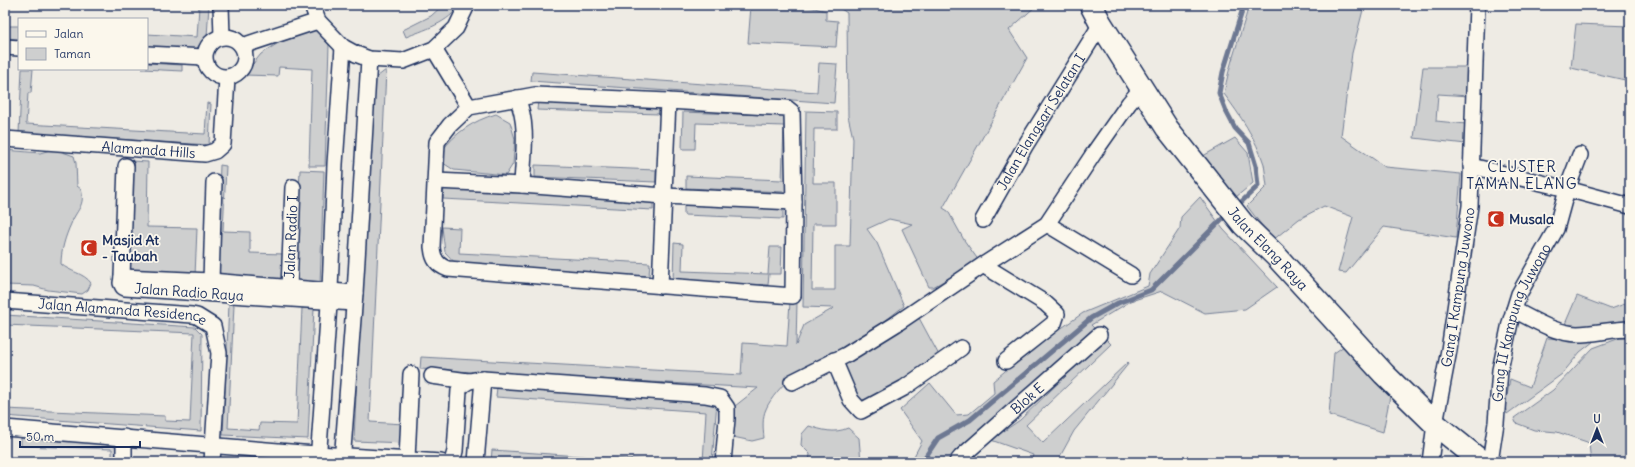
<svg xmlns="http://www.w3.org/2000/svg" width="1635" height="467" viewBox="0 0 1635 467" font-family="Delius,sans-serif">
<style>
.green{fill:#cecfcf;stroke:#747f96}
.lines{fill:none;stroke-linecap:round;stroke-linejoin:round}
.stream{stroke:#6d7892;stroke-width:5}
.minor-casing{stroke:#1b2f5e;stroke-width:18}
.secondary-casing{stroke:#1b2f5e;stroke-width:25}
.minor{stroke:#fbf7ec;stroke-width:15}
.secondary{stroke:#fbf7ec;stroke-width:22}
.labels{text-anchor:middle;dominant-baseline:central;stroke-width:3.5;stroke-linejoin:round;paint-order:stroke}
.street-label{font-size:14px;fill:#1b2f5e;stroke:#fbf7ec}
.poi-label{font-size:14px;font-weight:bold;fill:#1b2f5e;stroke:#fbf7ec;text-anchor:start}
.neighbourhood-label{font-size:15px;letter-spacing:1px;fill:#1b2f5e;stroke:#fbf7ec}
</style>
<rect width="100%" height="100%" fill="#eeebe4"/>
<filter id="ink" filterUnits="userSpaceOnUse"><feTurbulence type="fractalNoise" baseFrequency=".025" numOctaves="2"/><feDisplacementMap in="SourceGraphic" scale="8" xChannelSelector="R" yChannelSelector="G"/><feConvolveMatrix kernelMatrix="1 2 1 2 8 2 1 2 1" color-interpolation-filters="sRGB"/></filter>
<g filter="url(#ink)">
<g class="green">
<polygon points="201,5 209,5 207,37 196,49 147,46 147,34 197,37 199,7 201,7"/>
<path d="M443,5H458C452,22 421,31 406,37L403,30L431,16Z"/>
<polygon points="742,5 803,5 826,11 826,20 838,21 836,47 748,43 751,6"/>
<path d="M835,5H1037L1009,30L1027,58L943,208L948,211L964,240L979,261L933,287H929L902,229L912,224L889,219L867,229L877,243L904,306L876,328L792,377C783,384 770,399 766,409C762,417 763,429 764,438L752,441L733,437L735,406L758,388L420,369L421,357L741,375L743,343L787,346L790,302H797L796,345L804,325L834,308L803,307L806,111L837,112V129H814L813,183H836V224H813L812,290H835V246H850L853,138L848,116L847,13Z"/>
<path d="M1249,5L1364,6L1352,53L1341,136L1385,167L1461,174L1456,238L1384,227L1346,273L1338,272L1353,217L1324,206L1299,219L1273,240L1247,206L1267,186C1266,179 1265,171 1264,164C1256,139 1240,115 1224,94C1229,63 1241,35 1249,5Z"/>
<polygon points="1576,24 1630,26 1630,72 1625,80 1571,68"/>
<polygon points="5,26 19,26 19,39 5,38"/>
<polygon points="302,28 316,29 329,45 325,166 309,166 312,69 279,67 278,76 244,75 261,54"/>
<polygon points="147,63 182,65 182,71 142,69 147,69"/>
<polygon points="819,63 837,64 834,103 531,81 532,72 817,92"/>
<polygon points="1423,67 1471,67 1469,96 1438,94 1436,121 1466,124 1466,144 1414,138"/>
<polygon points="22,69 33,69 31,93 28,93 26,124 205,134 207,103 211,104 209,145 19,133"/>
<polygon points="386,70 370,422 404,424 404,443 354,441 370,82"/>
<polygon points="538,101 659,105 659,114 537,110"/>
<polygon points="683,112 789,116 786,192 686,188 686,176 782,180 784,126 696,123 695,149 682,149"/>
<path d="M496,114L510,122L515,139L513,164L506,175L454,170L443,163L442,151C456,132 473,121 496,114Z"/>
<polygon points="1235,138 1248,153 1253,183 1236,197 1224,188 1203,156"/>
<path d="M54,149L74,156L76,163L77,186L81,189C86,206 76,210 71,224C65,237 61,251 61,264C70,272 84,273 91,283L88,290L82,294L48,290L34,286L5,285V150L40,153Z"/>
<polygon points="132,161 148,162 147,227 197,228 195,276 129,274"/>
<polygon points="220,165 226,166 223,231 250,232 250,253 284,254 282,281 216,278"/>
<polygon points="535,165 656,170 656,182 535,177"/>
<polygon points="300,170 324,171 320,285 295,284"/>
<polygon points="444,188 653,199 653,210 443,199"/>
<polygon points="1200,197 1223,229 1277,287 1245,309 1205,313 1162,291 1131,301 1091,325 1098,332 948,462 911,462 922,441 900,410 930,383 956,415 969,414 994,393 993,381 1033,348 1083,313 1148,286 1150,274 1180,228 1181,217"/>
<polygon points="684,205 783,208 783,219 684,215"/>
<polygon points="442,227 460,228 459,253 650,263 649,276 458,266 445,252"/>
<polygon points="674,243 683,244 682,271 768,274 770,247 782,247 781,274 769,274 768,285 673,282"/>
<polygon points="1577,296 1611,309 1630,302 1630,322 1582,327 1565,324"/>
<polygon points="229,304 234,305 228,428 259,430 260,423 297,424 302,308 314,308 308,439 223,435"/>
<polygon points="5,315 195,327 202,334 201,431 5,416 5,409 165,416 165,421 190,422 194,333 5,325"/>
<path d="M918,316L940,357L872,400H860C854,392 843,370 845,360Z"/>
<polygon points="1105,338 1111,344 1026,425 1043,443 1128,362 1129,363 1074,431 1057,462 1031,462 1033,455 991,440 1020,420"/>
<polygon points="1547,338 1562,339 1598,338 1580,352 1562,374 1507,414 1505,407 1510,379 1530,387"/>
<polygon points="1620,338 1630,338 1630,462 1591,462 1589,444 1587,442 1557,432 1534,430 1516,423 1514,418 1553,390 1593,348"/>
<polygon points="1344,346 1390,396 1383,432 1329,415 1334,353"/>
<polygon points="497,387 717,402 712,462 703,462 706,412 496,397"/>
<path d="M809,426C822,430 834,434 848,428L859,438L861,462H809L810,454L801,445L802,434Z"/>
<polygon points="21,438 119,442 118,462 112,462 112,449 21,446"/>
<polygon points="492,450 667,462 491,462"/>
<polygon points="256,456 307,458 306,462 256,462"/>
</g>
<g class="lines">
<g class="stream">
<polyline points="1236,207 1258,186 1256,166 1249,143 1235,128 1226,111 1219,93 1223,72 1244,5"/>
<polyline points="922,462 938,438 970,420 1091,318 1118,303 1151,290 1228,213"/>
</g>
<g class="minor-casing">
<g id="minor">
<polyline points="221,5 222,37"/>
<polyline points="312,5 318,21 343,47 356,54 369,59 403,61 434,49 456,28 467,5"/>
<circle cx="225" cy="57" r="20"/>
<polyline points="242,46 318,21"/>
<polyline points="5,47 19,48"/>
<path d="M434,49L469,107L450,125L437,142L432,247C433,259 437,265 448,269L793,296L794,202L792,112L787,108L668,101L535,95L469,107"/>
<polyline points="147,54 204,57"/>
<path d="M517,98C529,125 523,157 522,185"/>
<path id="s1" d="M5,139L205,154L215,151L223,144L227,78"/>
<polyline points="1471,166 1567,189 1630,206"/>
<polyline points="436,181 522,185 664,196 794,202"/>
<path id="s2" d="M983,220L1025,146L1101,24"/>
<polyline points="1047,224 1131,275"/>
<polyline points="983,265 1047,224 1096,150 1129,103 1141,89"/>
<polyline points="122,277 126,166"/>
<polyline points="211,281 214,182"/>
<polyline points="660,286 668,101"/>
<path id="s3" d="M289,288L293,187"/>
<path id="s4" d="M5,301L192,315L197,316L213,326L219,353L212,462"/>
<polyline points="354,303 125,288 123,287 121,283 122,277 211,281 355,293"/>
<path d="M1514,310C1534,320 1554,333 1577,334C1595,334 1612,329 1630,329"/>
<polyline points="834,360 851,400 861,411 904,388 961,348"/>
<polyline points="432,376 468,381"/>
<polyline points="792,382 846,355 896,324 983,265 1045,303 1057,314 1054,323 1006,361"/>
<polyline points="5,428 302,453 441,462"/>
<polyline points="407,459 411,374"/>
<polyline points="124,462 124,437"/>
<polyline points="318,462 330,290 335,164 343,47"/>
<polyline points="342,462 355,293 369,59"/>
<path d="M452,462L455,451L459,390C465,380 473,380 483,379L705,395L720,398L727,408V419L723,462"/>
<polyline points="476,462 483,379"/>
<path id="s5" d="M957,462L961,457L1099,335"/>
<path id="s6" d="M1430,462L1435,424L1449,350L1470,206L1477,5"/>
<path id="s7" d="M1490,462L1496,423L1500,370L1510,323L1519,294L1556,229L1567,189L1580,155"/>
</g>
</g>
<g class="secondary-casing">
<g id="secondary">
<path id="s8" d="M1091,5L1101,24L1167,128L1243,224L1276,256L1384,374L1435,424L1482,462"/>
</g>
</g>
<use href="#minor" class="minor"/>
<use href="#secondary" class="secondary"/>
</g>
</g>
<defs>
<g id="mosque-square" transform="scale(0.9)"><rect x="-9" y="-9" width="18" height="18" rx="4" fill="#c8321e" stroke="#fbf7ec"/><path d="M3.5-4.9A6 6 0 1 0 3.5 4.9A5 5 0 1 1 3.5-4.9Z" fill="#fff"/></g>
</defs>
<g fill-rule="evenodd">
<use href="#mosque-square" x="1496" y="219"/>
<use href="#mosque-square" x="89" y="248"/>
</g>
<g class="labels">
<g class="street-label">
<text stroke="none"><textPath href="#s2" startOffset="114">Jalan Elangsari Selatan I</textPath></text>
<text stroke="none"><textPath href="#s1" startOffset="144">Alamanda Hills</textPath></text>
<text stroke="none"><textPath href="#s3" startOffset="51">Jalan Radio I</textPath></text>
<text stroke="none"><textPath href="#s8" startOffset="302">Jalan Elang Raya</textPath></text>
<text stroke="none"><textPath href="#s6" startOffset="177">Gang I Kampung Juwono</textPath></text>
<text transform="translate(189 292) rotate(4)">Jalan Radio Raya</text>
<text stroke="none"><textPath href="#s4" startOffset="118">Jalan Alamanda Residence</textPath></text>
<text stroke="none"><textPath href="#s7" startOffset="144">Gang II Kampung Juwono</textPath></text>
<text stroke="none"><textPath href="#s5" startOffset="95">Blok E</textPath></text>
</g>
<g class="poi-label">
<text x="1509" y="219">Musala</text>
<text x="102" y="240">Masjid At<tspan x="102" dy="16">- Taubah</tspan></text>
</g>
<g class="neighbourhood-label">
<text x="1522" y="166">CLUSTER<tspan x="1522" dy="17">TAMAN ELANG</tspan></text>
</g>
</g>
<rect width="1635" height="467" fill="none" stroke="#fbf7ec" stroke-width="20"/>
<rect x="10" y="10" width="1615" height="447" fill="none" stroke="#1b2f5e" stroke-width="1.5" filter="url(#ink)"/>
<rect x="18" y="18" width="130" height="52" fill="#fbf7ec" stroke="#a1a7b3"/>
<rect x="26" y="31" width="20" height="6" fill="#fbf7ec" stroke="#a1a7b3"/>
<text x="54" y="38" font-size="12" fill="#1b2f5e">Jalan</text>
<rect x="26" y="48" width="20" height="12" fill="#cecfcf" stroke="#a1a7b3"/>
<text x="54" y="58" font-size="12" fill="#1b2f5e">Taman</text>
<g transform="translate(1597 429)" stroke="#fbf7ec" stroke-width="3" paint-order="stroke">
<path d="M0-3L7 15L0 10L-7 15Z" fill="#1b2f5e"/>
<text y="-6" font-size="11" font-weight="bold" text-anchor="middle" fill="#1b2f5e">U</text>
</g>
<path d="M20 441v6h120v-6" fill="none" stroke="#1b2f5e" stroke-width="2"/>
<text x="26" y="441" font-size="12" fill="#1b2f5e" stroke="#fbf7ec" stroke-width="3" paint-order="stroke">50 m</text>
</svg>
